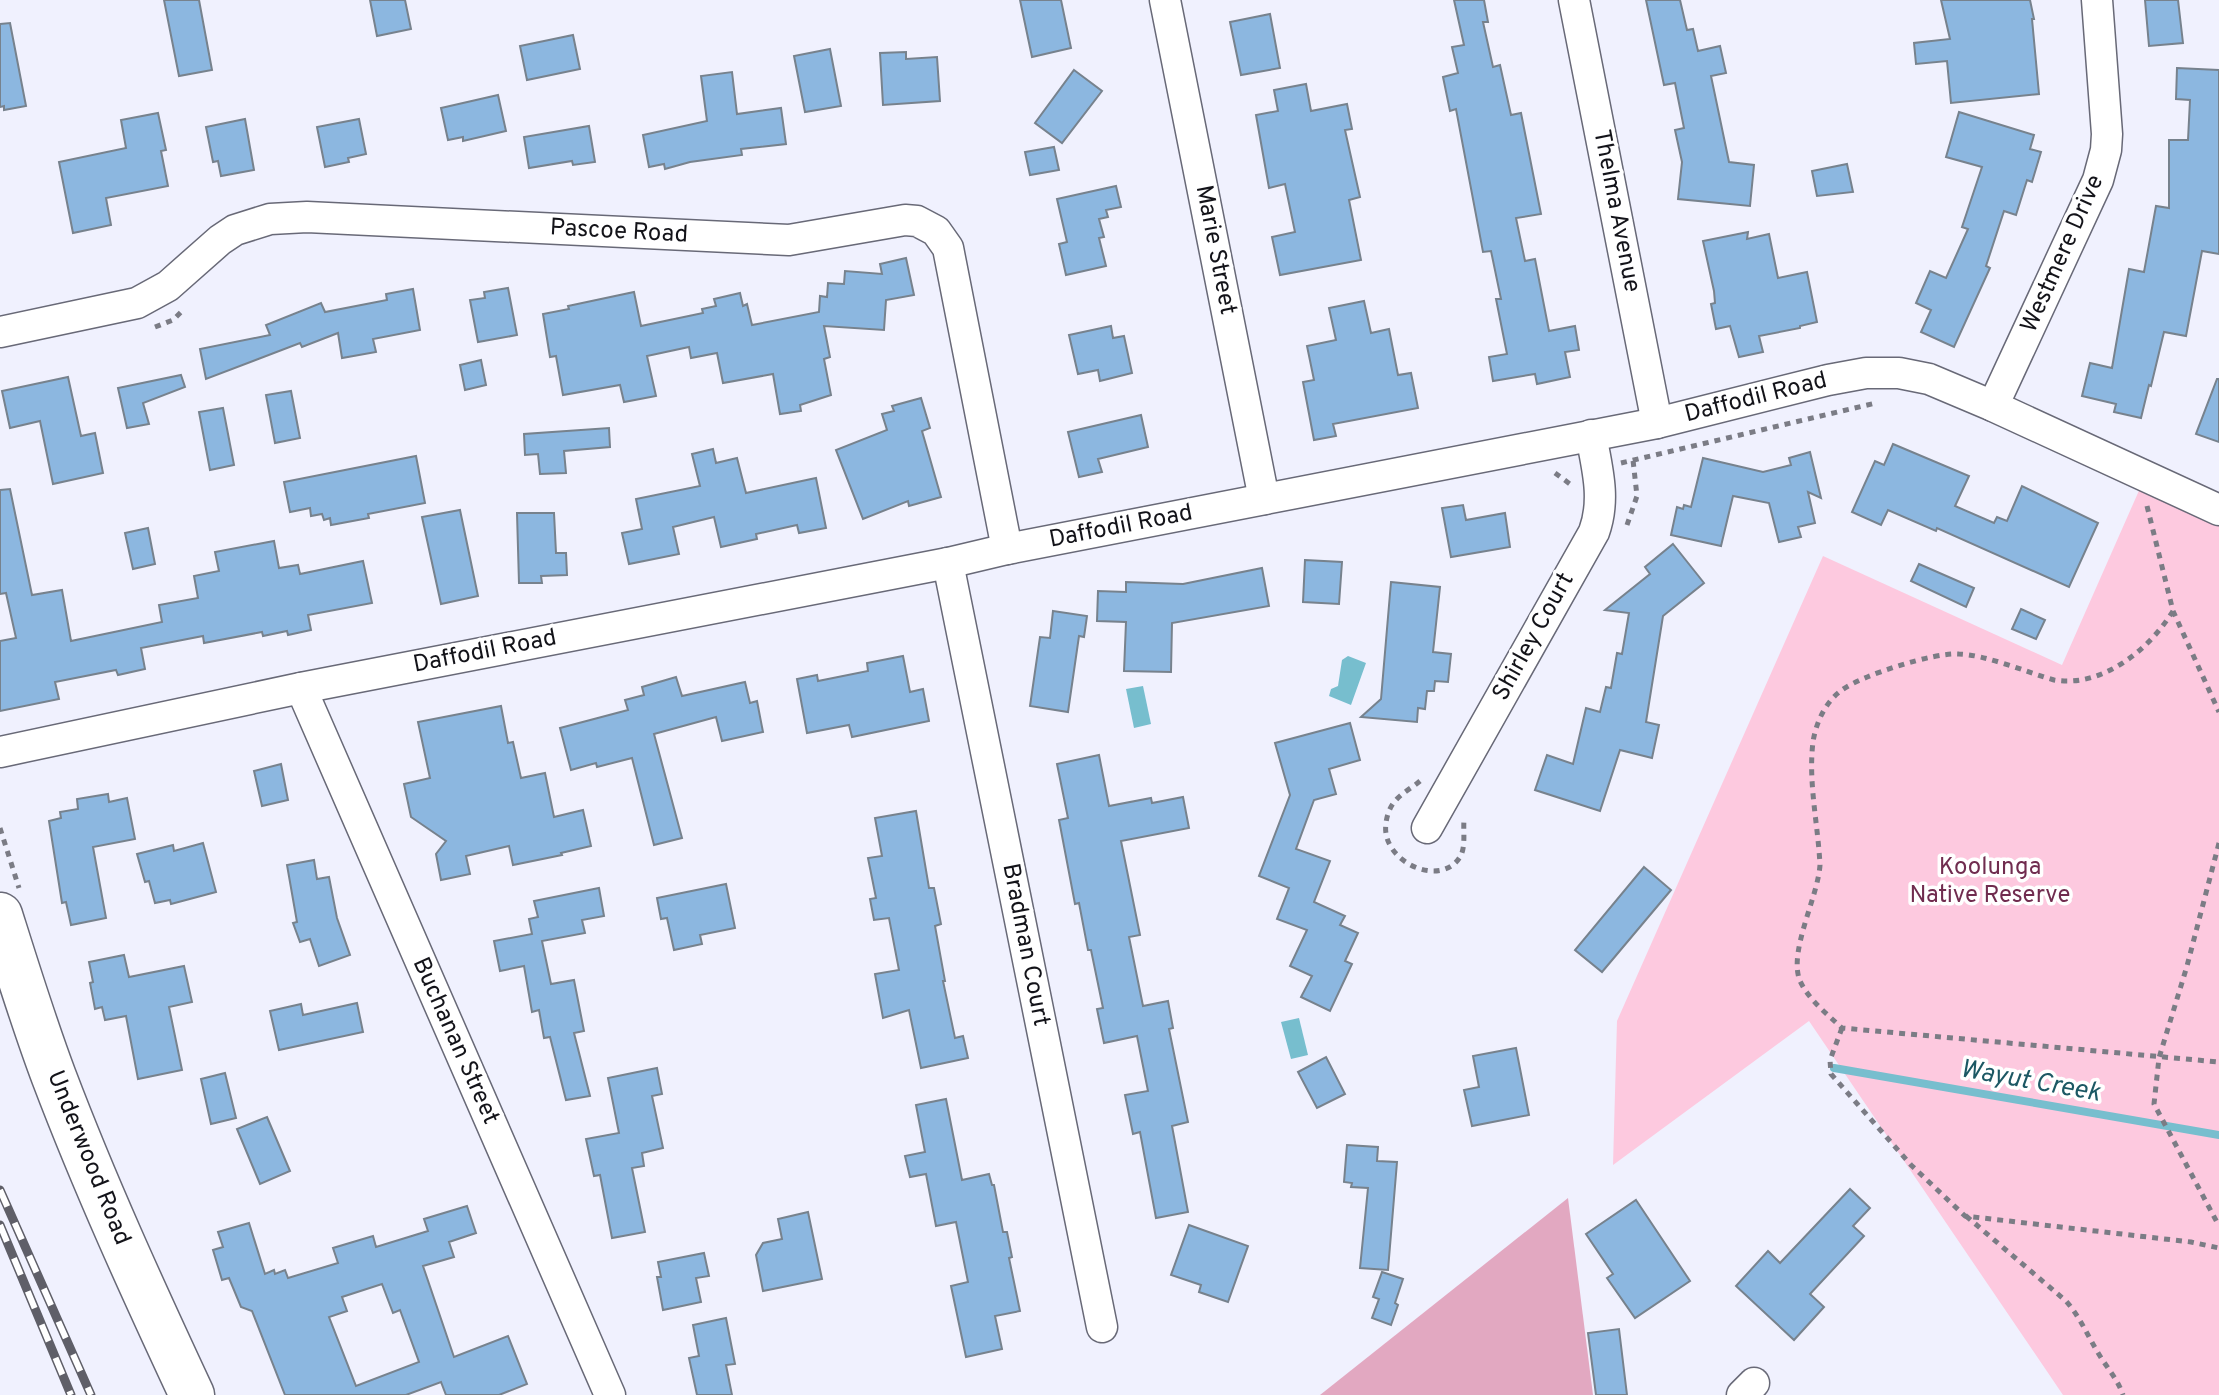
<svg xmlns="http://www.w3.org/2000/svg" width="2219" height="1395" viewBox="0 0 2219 1395" font-family="Overpass,sans-serif">
<style>
.green{fill:#fdc9df}
.forest{fill:#e2a8c1}
.water{fill:#77bece}
.lines{fill:none;stroke-linecap:round;stroke-linejoin:round}
.stream{stroke:#77bece;stroke-width:8}
.building{fill:#8cb7e0;stroke:#77828d;stroke-width:2;fill-rule:evenodd}
.street-casing{stroke:#686977;stroke-width:33}
.secondary-casing{stroke:#686977;stroke-width:47}
.path{stroke:#7b7c85;stroke-width:5;stroke-dasharray:6 6;stroke-linecap:butt}
.street{stroke:#fff;stroke-width:30}
.secondary{stroke:#fff;stroke-width:44}
.rail-casing{stroke:#5f5f68;stroke-width:9}
.rail{stroke:#fff;stroke-width:6;stroke-dasharray:18;stroke-linecap:butt}
.labels{text-anchor:middle;dominant-baseline:central;stroke-width:7;stroke-linejoin:round;paint-order:stroke}
.street-label{font-size:24px;fill:#131319;stroke:#fff}
.park-label{font-size:24px;fill:#702c4f;stroke:#fff}
.water-label{font-size:26px;font-style:italic;fill:#1c5864;stroke:#fff}
</style>
<rect width="100%" height="100%" fill="#f0f1fe"/>
<polygon class="green" points="2145,477 2219,510 2219,1395 2063,1395 1809,1021 1613,1165 1617,1021 1823,556 2062,665"/>
<polygon class="forest" points="1568,1198 1593,1395 1320,1395"/>
<g class="water">
<polygon points="1348,656 1366,663 1351,705 1329,696 1331,689 1338,686 1342,660"/>
<polygon points="1143,686 1151,724 1134,728 1126,689"/>
<polygon points="1299,1018 1308,1055 1291,1059 1281,1022"/>
</g>
<g class="lines">
<polyline class="stream" points="1834,1068 2219,1135"/>
</g>
<g class="building">
<polygon points="164,0 199,0 212,70 179,76"/>
<polygon points="370,0 405,0 411,29 377,36"/>
<polygon points="1020,0 1061,0 1071,48 1032,57"/>
<polygon points="1454,0 1484,0 1488,22 1483,22 1493,67 1500,65 1511,115 1521,113 1541,214 1516,218 1525,261 1535,259 1549,331 1575,326 1579,350 1565,352 1570,377 1537,384 1535,374 1493,381 1489,357 1507,354 1496,299 1501,299 1491,251 1483,252 1456,109 1450,111 1443,77 1458,73 1452,47 1464,45"/>
<polygon points="1646,0 1680,0 1687,30 1693,29 1698,51 1720,46 1726,73 1711,76 1729,162 1754,165 1750,206 1678,199 1682,162 1675,130 1684,128 1675,83 1664,85"/>
<polygon points="1941,0 2030,0 2034,19 2032,19 2039,94 1951,103 1947,61 1916,64 1914,43 1950,39"/>
<polygon points="2145,0 2178,0 2183,43 2149,46"/>
<polygon points="1270,14 1280,68 1241,75 1230,22"/>
<polygon points="10,23 26,106 4,110 4,106 0,107 0,24"/>
<polygon points="573,35 580,69 527,80 520,46"/>
<polygon points="830,49 841,106 805,112 794,56"/>
<polygon points="906,52 906,59 937,57 940,101 883,105 880,53"/>
<polygon points="2177,68 2219,70 2219,254 2202,251 2186,336 2164,332 2151,386 2149,385 2141,418 2114,412 2116,404 2082,396 2090,363 2112,368 2129,269 2144,272 2156,206 2169,208 2169,140 2188,140 2190,100 2176,99"/>
<polygon points="1074,70 1102,91 1062,143 1035,123"/>
<polygon points="732,72 737,114 781,108 786,144 741,149 742,155 690,162 665,169 664,164 649,167 643,135 707,121 701,76"/>
<polygon points="1306,84 1311,111 1347,104 1352,129 1345,130 1360,197 1349,200 1361,260 1280,275 1272,237 1295,232 1285,184 1269,188 1256,115 1278,111 1274,90"/>
<polygon points="498,95 506,131 463,141 463,137 448,140 441,108"/>
<polygon points="1959,112 2034,135 2030,149 2041,152 2032,182 2027,180 2016,215 2004,211 1986,266 1990,268 1954,347 1921,332 1931,310 1916,303 1930,271 1946,278 1968,229 1962,227 1982,167 1946,157"/>
<polygon points="158,113 166,150 161,151 168,186 106,198 111,225 73,233 59,162 126,148 121,120"/>
<polygon points="245,119 254,170 221,176 218,161 213,162 206,127"/>
<polygon points="359,119 366,154 348,158 349,162 325,167 317,127"/>
<polygon points="589,126 595,162 573,165 572,161 529,168 524,137"/>
<polygon points="1054,147 1059,170 1030,175 1025,152"/>
<polygon points="1847,164 1853,192 1817,196 1812,171"/>
<polygon points="1116,186 1121,207 1106,210 1108,217 1099,219 1104,237 1099,238 1106,266 1066,275 1059,244 1067,242 1057,199"/>
<polygon points="1748,232 1747,239 1769,234 1778,278 1807,272 1817,322 1800,326 1800,328 1759,336 1763,352 1739,357 1730,326 1716,329 1711,304 1715,303 1714,291 1703,241"/>
<polygon points="906,258 914,295 886,300 884,330 824,326 830,357 824,359 831,395 800,405 801,411 780,414 773,374 723,383 717,353 691,358 689,347 647,356 656,396 624,402 620,385 563,395 556,356 550,357 543,314 569,309 568,306 634,292 641,326 703,313 702,309 716,306 714,299 740,293 743,306 747,304 752,325 819,312 820,296 827,297 828,283 844,284 845,271 882,274 880,264"/>
<polygon points="508,288 517,335 478,342 470,300 485,298 484,292"/>
<polygon points="413,289 420,330 373,339 376,352 342,358 338,333 302,347 300,343 206,379 200,349 270,335 266,325 321,303 325,312 387,300 386,294"/>
<polygon points="1364,301 1371,333 1389,329 1398,375 1411,373 1418,408 1333,424 1336,436 1314,440 1303,382 1314,380 1307,346 1336,340 1329,308"/>
<polygon points="1111,326 1113,338 1124,336 1132,373 1100,381 1098,370 1078,374 1069,335"/>
<polygon points="481,360 486,385 465,390 460,365"/>
<polygon points="181,375 185,387 143,403 149,424 127,428 118,388"/>
<polygon points="68,377 81,436 95,433 103,473 53,484 40,421 10,428 2,391"/>
<polygon points="2217,379 2219,379 2219,442 2196,434"/>
<polygon points="291,391 300,438 275,443 266,395"/>
<polygon points="921,398 930,428 922,431 941,497 909,506 908,501 863,519 836,450 887,430 882,414 894,411 892,406"/>
<polygon points="223,408 234,465 210,470 199,412"/>
<polygon points="1141,415 1148,447 1098,459 1102,472 1079,477 1068,432"/>
<polygon points="609,428 610,447 564,451 566,473 540,474 538,454 525,455 524,434"/>
<polygon points="1893,444 1969,476 1955,506 1994,523 1997,517 2007,521 2022,486 2098,523 2069,587 1937,528 1936,531 1888,510 1881,525 1852,512 1875,461 1884,465"/>
<polygon points="713,449 716,463 737,458 746,493 816,478 826,528 799,533 797,525 756,534 757,539 721,547 714,517 673,527 679,554 629,564 622,533 642,529 636,499 700,486 692,454"/>
<polygon points="1810,452 1821,498 1808,492 1815,523 1798,527 1801,537 1779,542 1769,503 1733,496 1721,546 1671,535 1677,507 1683,509 1684,505 1691,507 1703,458 1763,472 1791,465 1789,458"/>
<polygon points="416,456 425,503 368,514 369,518 331,525 330,518 324,520 322,514 311,516 310,508 290,512 284,482"/>
<polygon points="10,489 32,595 62,590 71,641 162,622 159,605 198,598 194,576 219,571 215,552 274,541 279,568 298,565 300,574 363,561 372,603 308,615 311,630 288,635 287,631 263,636 262,632 204,643 203,636 141,648 145,669 118,675 116,670 55,682 59,699 0,711 0,641 16,638 6,593 0,594 0,490"/>
<polygon points="1463,505 1466,520 1505,513 1510,547 1451,557 1442,508"/>
<polygon points="460,510 478,596 441,604 422,517"/>
<polygon points="517,513 554,513 556,553 566,553 567,575 541,576 542,583 519,583"/>
<polygon points="148,528 155,564 133,569 125,533"/>
<polygon points="1673,544 1704,583 1663,616 1646,722 1659,725 1652,758 1620,750 1600,811 1535,790 1547,755 1573,764 1586,708 1600,712 1606,687 1611,688 1617,653 1622,654 1629,613 1605,610 1650,574 1645,567"/>
<polygon points="1305,560 1342,562 1339,604 1303,602"/>
<polygon points="1919,564 1974,588 1966,607 1911,581"/>
<polygon points="1262,568 1269,606 1172,623 1171,672 1124,671 1126,622 1097,621 1098,591 1126,592 1126,582 1183,584"/>
<polygon points="1391,582 1440,587 1433,652 1451,654 1448,682 1435,681 1434,691 1427,691 1425,709 1418,708 1417,722 1361,717 1381,699"/>
<polygon points="2021,609 2045,620 2036,639 2012,629"/>
<polygon points="1053,611 1087,616 1084,637 1079,636 1068,712 1030,706 1040,637 1050,638"/>
<polygon points="903,656 910,692 923,689 929,721 852,737 849,725 807,733 797,679 817,675 818,681 868,671 867,663"/>
<polygon points="676,677 682,696 745,682 750,703 757,701 763,732 722,741 716,717 654,734 682,838 654,845 632,758 597,767 596,763 571,770 560,728 628,710 625,700 644,695 642,687"/>
<polygon points="501,706 508,743 513,742 521,778 545,773 554,817 583,810 591,846 561,853 562,855 513,865 509,846 466,856 470,874 441,880 436,854 446,841 411,817 404,784 430,778 418,722"/>
<polygon points="1350,723 1360,760 1329,769 1336,794 1314,800 1296,849 1330,861 1314,902 1345,916 1340,925 1358,933 1345,961 1352,964 1330,1011 1301,997 1312,976 1290,966 1307,930 1277,919 1289,888 1259,876 1290,795 1275,743"/>
<polygon points="1099,755 1109,806 1151,798 1152,803 1183,797 1189,828 1121,841 1140,935 1129,937 1143,1006 1168,1001 1173,1028 1169,1029 1188,1122 1172,1126 1188,1212 1156,1218 1140,1132 1133,1134 1125,1095 1148,1091 1137,1036 1104,1043 1097,1009 1103,1008 1091,950 1088,950 1079,903 1075,904 1059,820 1068,818 1057,764"/>
<polygon points="281,764 288,800 262,806 254,771"/>
<polygon points="108,794 109,802 127,798 135,839 93,847 106,918 71,925 66,902 62,903 49,821 61,818 60,812 78,809 77,799"/>
<polygon points="916,811 929,888 934,888 941,924 935,926 945,981 943,981 955,1038 963,1036 968,1058 921,1068 909,1010 883,1018 875,974 899,970 889,918 874,920 870,899 876,898 868,858 882,856 875,818"/>
<polygon points="203,843 216,892 171,904 170,900 155,903 149,881 145,882 137,854 173,845 174,851"/>
<polygon points="314,860 317,879 329,877 337,918 350,955 319,966 310,939 300,942 293,923 297,922 287,865"/>
<polygon points="1644,867 1671,890 1602,972 1575,950"/>
<polygon points="726,884 735,928 700,935 702,944 674,950 667,918 661,919 657,898"/>
<polygon points="599,888 604,916 582,920 585,933 542,941 551,984 574,980 584,1031 574,1033 590,1096 566,1100 550,1037 544,1038 539,1010 532,1012 524,966 500,971 494,941 532,934 529,919 538,917 534,901"/>
<polygon points="124,955 129,977 184,966 192,1002 169,1007 182,1070 138,1079 126,1016 105,1020 102,1007 95,1009 90,983 93,982 89,962"/>
<polygon points="357,1003 363,1032 279,1050 270,1011 301,1004 303,1015"/>
<polygon points="1516,1048 1529,1115 1472,1126 1464,1090 1479,1087 1473,1056"/>
<polygon points="1326,1057 1345,1094 1317,1108 1298,1072"/>
<polygon points="657,1068 662,1094 652,1096 663,1148 642,1153 644,1166 632,1168 645,1232 612,1238 600,1175 594,1176 586,1139 619,1133 608,1078"/>
<polygon points="225,1073 236,1118 211,1124 201,1079"/>
<polygon points="946,1099 962,1180 989,1174 992,1185 994,1185 1003,1232 1007,1232 1012,1257 1009,1258 1020,1311 995,1316 1002,1349 966,1357 951,1286 968,1282 956,1222 936,1226 926,1174 910,1177 905,1156 925,1152 916,1105"/>
<polygon points="267,1117 290,1171 260,1184 237,1129"/>
<polygon points="1347,1145 1378,1147 1377,1161 1397,1162 1388,1270 1360,1268 1368,1188 1351,1187 1352,1183 1344,1182"/>
<polygon points="1850,1189 1870,1208 1853,1226 1864,1236 1810,1294 1824,1307 1794,1340 1736,1286 1768,1251 1780,1263"/>
<polygon points="1636,1200 1690,1281 1635,1318 1607,1278 1613,1274 1586,1234"/>
<path d="M467,1206L476,1233L449,1242L454,1257L423,1266L454,1357L508,1336L527,1384L499,1395H446L441,1382L406,1395H285L252,1311L241,1307L229,1278L222,1280L213,1250L223,1247L218,1232L249,1223L265,1274L274,1270L275,1274L285,1270L288,1278L338,1263L333,1248L373,1236L376,1247L428,1231L424,1219ZM382,1284L393,1313L400,1310L419,1362L356,1386L329,1317L347,1311L342,1297Z"/>
<polygon points="808,1212 822,1279 763,1291 756,1255 763,1243 782,1239 778,1219"/>
<polygon points="1189,1225 1248,1246 1228,1302 1199,1292 1201,1285 1171,1275"/>
<polygon points="704,1253 709,1276 696,1278 701,1302 663,1310 657,1277 661,1277 658,1262"/>
<polygon points="1382,1272 1403,1279 1395,1303 1398,1305 1391,1325 1372,1318 1379,1299 1373,1297"/>
<polygon points="726,1318 735,1364 726,1365 732,1395 697,1395 689,1358 699,1356 693,1325"/>
<polygon points="1619,1329 1627,1395 1596,1395 1588,1333"/>
</g>
<g class="lines">
<g class="street-casing">
<g id="street">
<polyline points="1165,0 1264,499"/>
<polyline points="1574,0 1657,423"/>
<polyline points="0,332 137,303 168,286 220,240 235,230 270,219 307,217 789,240 905,220 917,221 936,231 948,248 1007,549"/>
<polyline points="1993,406 2098,180 2106,150 2107,134 2097,0"/>
<polyline points="948,563 1102,1327"/>
<polyline points="301,688 610,1395"/>
<polyline points="0,752 301,688 948,563 1007,549 1657,423 1828,380 1866,373 1899,373 1929,379 1993,406 2219,510"/>
<path d="M1427,828L1594,532C1606,499 1597,468 1591,435"/>
<polyline points="1742,1395 1754,1383"/>
</g>
</g>
<g class="secondary-casing">
<path id="secondary" d="M0,915C17,969 34,1024 54,1077C95,1185 143,1290 192,1395"/>
</g>
<g class="path">
<polyline points="155,327 173,320 181,312"/>
<polyline points="1621,463 1876,403"/>
<polyline points="1555,473 1570,484"/>
<polyline points="2147,506 2173,611 2219,712"/>
<polyline points="1627,525 1637,496 1633,460"/>
<path d="M2173,611C2149,650 2102,688 2054,680C2026,672 1987,655 1959,654C1935,652 1862,675 1842,690C1826,701 1816,722 1813,742C1808,782 1818,824 1820,865C1818,897 1788,952 1800,981C1809,1000 1827,1014 1842,1028L2219,1062"/>
<path d="M1420,781C1413,787 1402,793 1396,800C1390,806 1387,815 1386,823C1380,861 1440,889 1460,857C1466,847 1463,831 1464,820"/>
<polyline points="0,828 19,888"/>
<polyline points="2219,843 2187,966 2159,1058 2154,1104 2219,1226"/>
<polyline points="1842,1028 1830,1060 1831,1074 1911,1165 1965,1216 2191,1242 2219,1248"/>
<path d="M1966,1216L2066,1301C2081,1318 2088,1337 2100,1356C2108,1369 2118,1380 2123,1395"/>
</g>
<use href="#street" class="street"/>
<use href="#secondary" class="secondary"/>
<g class="rail-casing">
<g id="rail">
<polyline points="0,1190 91,1395"/>
<polyline points="0,1225 71,1395"/>
</g>
</g>
<use href="#rail" class="rail"/>
</g>
<g class="labels">
<g class="street-label">
<text transform="translate(1616 211) rotate(79)">Thelma Avenue</text>
<text transform="translate(619 232) rotate(3)">Pascoe Road</text>
<text transform="translate(1215 250) rotate(79)">Marie Street</text>
<text transform="translate(2063 254) rotate(-66)">Westmere Drive</text>
<text transform="translate(1756 398) rotate(-14)">Daffodil Road</text>
<text transform="translate(1121 527) rotate(-11)">Daffodil Road</text>
<text transform="translate(1534 637) rotate(-61)">Shirley Court</text>
<text transform="translate(485 652) rotate(-11)">Daffodil Road</text>
<text transform="translate(1025 945) rotate(79)">Bradman Court</text>
<text transform="translate(455 1041) rotate(66)">Buchanan Street</text>
<text transform="translate(88 1158) rotate(68)">Underwood Road</text>
</g>
<g class="park-label">
<text x="1990" y="868">Koolunga<tspan x="1990" dy="28">Native Reserve</tspan></text>
</g>
<g class="water-label">
<text transform="translate(2030 1082) rotate(10)">Wayut Creek</text>
</g>
</g>
</svg>
